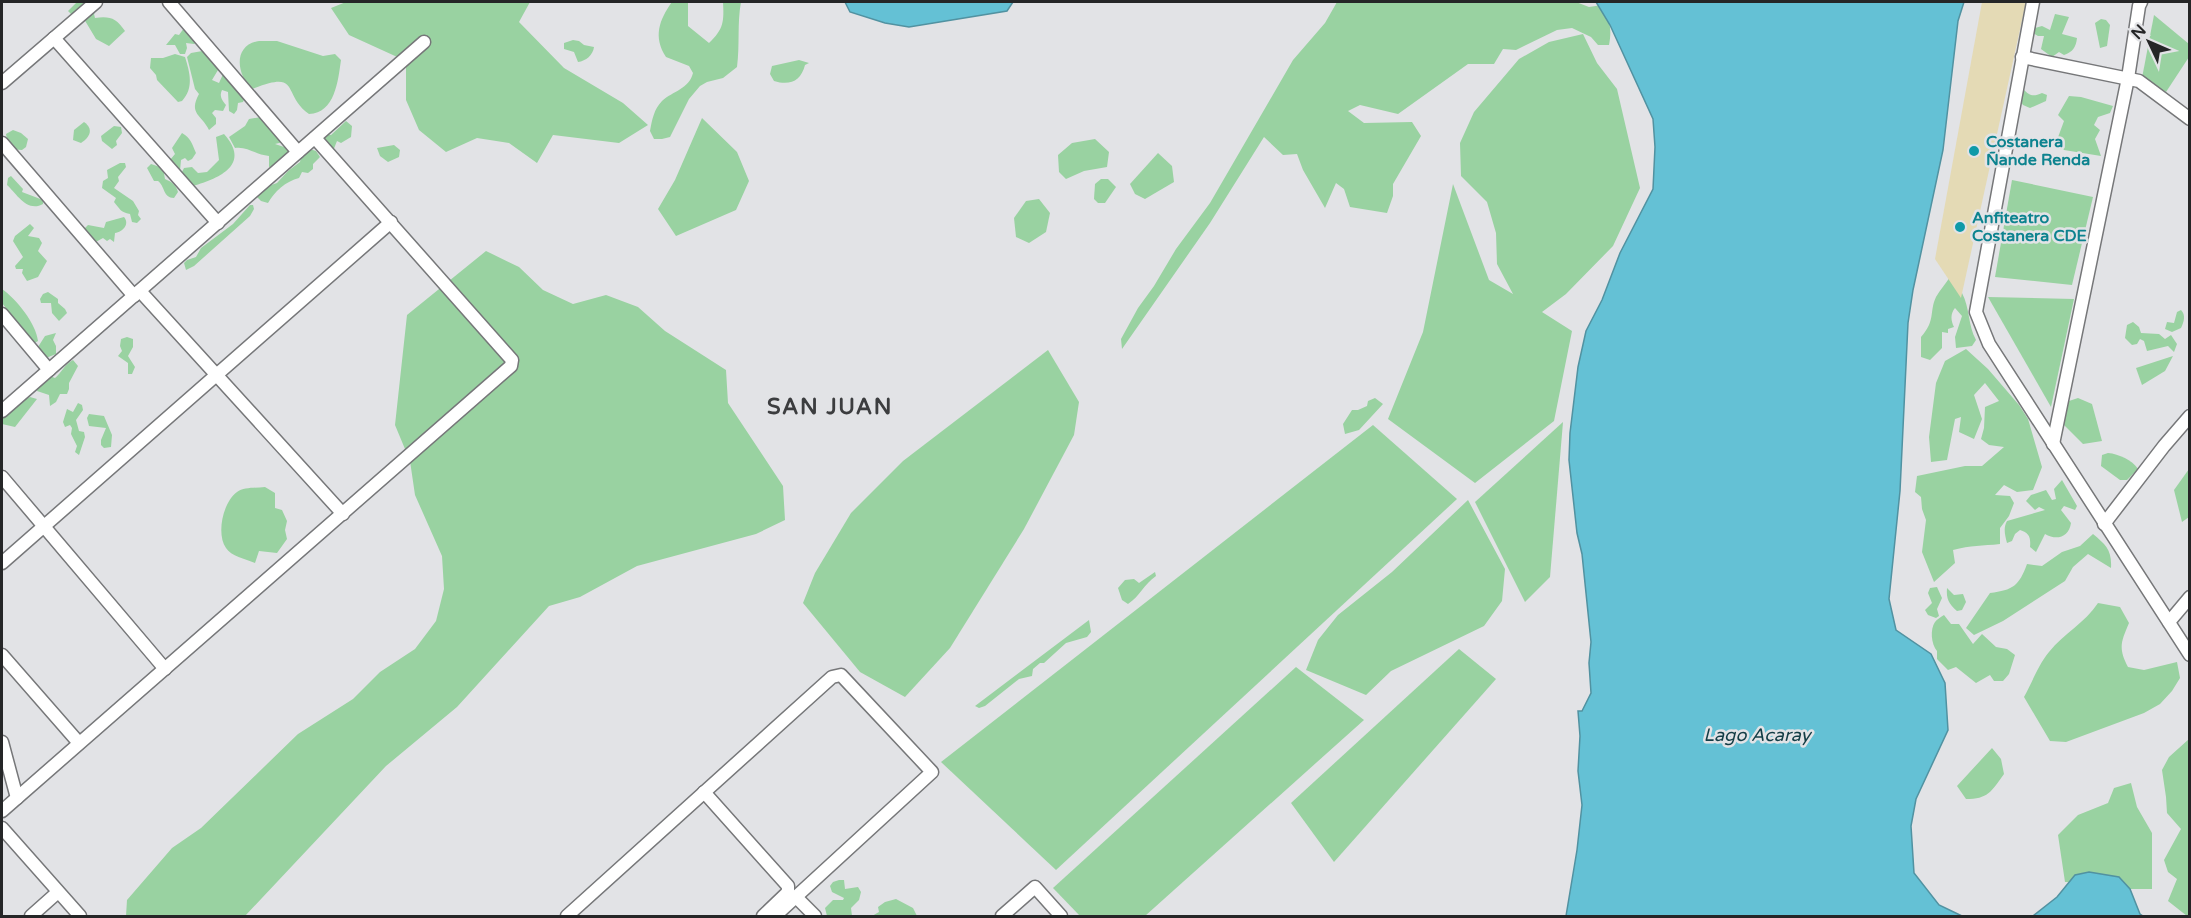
<svg xmlns="http://www.w3.org/2000/svg" width="2191" height="918" viewBox="0 0 2191 918" font-family="'Varela Round',sans-serif">
<style>
.green{fill:#99d2a1}
.sand{fill:#e4dab5}
.water{fill:#64c1d5;stroke:#5192a1;stroke-width:1.5}
.lines{fill:none;stroke-linecap:round;stroke-linejoin:round}
.minor-casing{stroke:#767779;stroke-width:15}
.minor{stroke:#fff;stroke-width:12}
.culture-dot{fill:#0f9aa8;stroke:#e2e3e6;stroke-width:2}
.labels{text-anchor:middle;dominant-baseline:central;stroke-width:5;stroke-linejoin:round;paint-order:stroke}
.culture-label{font-size:16px;font-weight:bold;fill:#0d838f;stroke:#e2e3e6;text-anchor:start}
.water-label{font-size:18px;font-style:italic;fill:#123d46;stroke:#e2e3e6}
.district-label{font-size:22px;font-weight:bold;letter-spacing:1.5px;fill:#3c3d3f;stroke:#e2e3e6}
</style>
<rect width="100%" height="100%" fill="#e2e3e6"/>
<g class="green">
<path d="M77,2H82L85,6L97,9L94,14L95,18C110,16 116,18 125,31L109,46L96,39L84,19L72,15L68,11Z"/>
<polygon points="346,2 530,2 519,22 564,68 623,103 648,125 619,143 553,135 537,163 509,143 477,138 446,152 419,130 406,100 406,61 349,35 331,8"/>
<path d="M672,2H688V26L709,43C724,29 724,21 723,2H741C737,23 740,45 737,67L723,78L707,82L700,86L689,99L670,137L662,139H654L650,131C652,120 654,109 662,101C673,91 689,89 693,73L689,66L666,57C653,37 659,20 672,2Z"/>
<path d="M1337,2H1576L1589,7L1602,5C1610,18 1612,30 1609,45H1598L1591,37L1572,28L1557,30L1516,50L1503,49L1494,64H1468L1398,114L1360,105L1348,111L1364,123L1412,122L1421,136L1393,184V196L1387,213L1350,207L1344,189L1336,183L1325,208L1303,170L1297,154L1283,155L1264,137L1210,223L1122,349L1121,339L1138,308L1154,286L1176,249L1210,203L1293,60L1325,23Z"/>
<path d="M2055,14L2069,17L2062,34L2077,38C2076,47 2073,52 2064,55L2059,52L2052,57L2041,49L2044,36H2038L2033,33L2035,28L2042,26L2050,30Z"/>
<polygon points="2154,15 2189,44 2189,57 2166,92 2142,78"/>
<polygon points="2101,19 2106,20 2110,25 2107,46 2100,48 2095,23"/>
<polygon points="184,28 198,41 194,44 186,43 187,48 185,54 180,54 175,45 166,45 175,34 179,35"/>
<polygon points="1583,34 1597,63 1617,89 1640,188 1613,246 1566,294 1542,312 1572,331 1554,421 1475,483 1388,419 1423,332 1453,184 1489,280 1513,294 1497,264 1496,233 1487,202 1461,176 1460,143 1474,112 1519,59 1549,42"/>
<path d="M573,40L579,41L584,45L594,47C593,55 586,61 578,62L574,52L564,49V43Z"/>
<path d="M259,41H277L323,56L335,54L341,60C338,81 335,113 309,114C281,94 302,69 252,89C236,74 233,45 259,41Z"/>
<path d="M208,50L218,70L212,80L219,83L224,72L245,97L243,102L238,103L237,110L234,114L229,111L228,92L222,90C219,96 222,100 226,105L223,111L215,110L212,113L216,118V124L209,130C202,115 188,114 199,94L195,89L187,57L191,53Z"/>
<path d="M175,54L185,57C190,73 194,88 182,101L178,102L157,80L156,75L150,68L151,58H163Z"/>
<path d="M799,60L809,63L805,65C801,81 790,86 774,81L770,74L772,66Z"/>
<path d="M2023,89C2030,96 2033,97 2042,93L2047,95L2046,101L2030,108L2023,105L2017,96L2018,92Z"/>
<polygon points="2069,96 2081,97 2113,106 2110,113 2098,117 2094,125 2100,130 2095,139 2101,156 2064,150 2057,140 2064,121 2058,115"/>
<path d="M261,117L283,142L275,144L293,150L277,166L269,167V156C256,155 247,146 235,148L229,137L245,126L249,119Z"/>
<polygon points="702,118 737,152 749,181 736,210 676,236 658,209 675,180"/>
<polygon points="346,121 352,126 351,137 341,143 337,141 333,151 323,140 326,134 331,135"/>
<path d="M84,122C94,129 90,137 81,143L73,140L74,130Z"/>
<polygon points="114,126 121,127 122,133 116,141 117,145 112,149 102,141 101,136"/>
<path d="M13,130L21,133L28,139L26,147L22,150C12,150 7,143 6,134Z"/>
<path d="M182,133C191,138 192,144 196,153L192,159L188,161L185,158L181,160L180,171L170,160L175,154L172,148Z"/>
<path d="M224,134C251,164 221,178 193,186L180,176L184,168L192,167L198,173L207,172L219,160L216,137Z"/>
<polygon points="1095,139 1109,152 1107,167 1084,171 1066,179 1059,172 1058,155 1072,143"/>
<polygon points="394,145 400,150 399,157 388,162 380,156 377,148"/>
<path d="M310,149L316,151L320,157L313,164V169L308,173L302,172L299,178C286,181 274,192 268,203L261,201L257,197L260,189L277,183L288,171L300,162L301,157Z"/>
<polygon points="1158,153 1172,166 1174,182 1145,199 1135,194 1130,184"/>
<path d="M120,163H125L126,167L118,177L119,181L114,188L133,201L139,211L138,215L141,219L137,223L132,222L130,214C120,212 120,209 114,202L116,198L102,188L103,181L108,178L107,170Z"/>
<path d="M151,164L163,168L165,179C172,182 176,185 178,192L174,198C163,198 165,186 158,181H154L147,168Z"/>
<path d="M11,176L23,189L22,192L43,200V204C27,213 16,193 7,185L8,178Z"/>
<polygon points="1101,179 1108,179 1116,187 1105,203 1098,203 1094,199 1095,184"/>
<polygon points="2012,180 2093,197 2072,285 1995,277"/>
<polygon points="1039,199 1050,213 1046,232 1029,243 1016,237 1014,218 1026,201"/>
<polygon points="250,205 253,205 254,209 250,216 194,266 186,270 184,263 187,260 196,257 201,248 233,224"/>
<path d="M124,217C130,224 123,232 115,233L114,242L110,239L107,241L103,238L94,243L83,230L88,225L104,228L106,222Z"/>
<polygon points="30,224 34,228 28,236 39,238 42,243 38,251 47,261 38,277 27,281 22,273 23,269 16,269 15,266 23,257 13,241 15,236"/>
<polygon points="486,251 519,267 543,290 573,304 606,295 638,307 665,331 726,370 728,403 783,486 785,520 756,534 637,566 580,597 549,606 457,707 386,766 245,916 126,916 127,900 172,848 201,828 298,734 353,699 380,672 415,649 436,621 444,589 442,556 415,495 410,461 395,425 407,315"/>
<path d="M1950,277C1954,282 1959,287 1962,293C1970,308 1968,326 1976,340L1972,346L1956,348L1955,337L1962,316L1955,308C1950,314 1951,321 1954,327L1948,329V333L1942,332V348L1930,360L1921,357V337C1936,320 1929,312 1936,297C1940,290 1946,283 1950,277Z"/>
<path d="M2,289C16,299 36,323 38,341L31,345L13,328L9,312L2,303Z"/>
<polygon points="48,292 58,299 58,303 65,309 67,313 59,321 52,313 51,303 41,303 40,299 43,294"/>
<polygon points="1988,297 2074,299 2051,407"/>
<path d="M2181,310C2186,315 2184,322 2181,328L2172,332L2165,329L2167,322L2174,323L2177,312Z"/>
<polygon points="2133,322 2139,327 2141,333 2159,334 2165,339 2171,335 2177,344 2174,352 2168,346 2147,351 2144,341 2140,339 2137,344 2132,345 2125,338 2127,325"/>
<polygon points="56,333 53,340 56,346 56,354 46,358 37,352 38,347 45,336"/>
<polygon points="127,337 133,339 133,347 128,356 135,367 132,374 128,374 128,363 118,356 122,351 120,346 121,339"/>
<path d="M1966,349L1988,369L2019,405L2028,419L2042,467L2033,490L2017,492L2004,485L1995,495L2010,496L2014,503L2009,516L2000,528V544C1982,546 1971,545 1953,550L1955,563L1934,582L1922,552L1926,520L1922,509L1921,497L1915,492L1917,476L1965,466H1982L2004,447L1989,445L1981,439L1984,428L1985,407L1999,401L1985,383L1974,395L1982,419L1974,439L1959,432L1961,417L1955,419L1947,460L1931,462L1929,437L1936,383L1945,361Z"/>
<polygon points="1048,350 1079,402 1074,435 1024,529 950,648 905,697 860,672 803,603 815,573 851,513 903,461"/>
<polygon points="2173,356 2165,371 2142,385 2136,368"/>
<path d="M73,360L78,366L69,383V389L67,394H60L56,402L50,406L49,395L37,391L39,384L50,376L55,378C62,372 65,364 73,360Z"/>
<polygon points="30,397 37,399 15,427 2,424 2,417 12,406"/>
<polygon points="1375,398 1383,404 1359,430 1345,434 1343,424 1352,410 1358,410 1367,406 1368,401"/>
<polygon points="2078,398 2092,404 2102,441 2083,444 2061,422 2066,402"/>
<polygon points="78,403 82,405 83,410 76,420 79,431 84,432 85,437 79,455 75,452 77,446 71,434 72,428 70,425 65,427 63,422 67,409 73,412"/>
<polygon points="89,414 104,416 112,435 111,447 104,448 101,445 101,440 106,428 89,426 87,418"/>
<polygon points="1563,422 1550,577 1525,602 1475,502"/>
<polygon points="1373,425 1457,499 1056,870 941,762"/>
<path d="M2108,453C2119,454 2132,460 2138,469L2127,480H2120L2101,466L2102,455Z"/>
<polygon points="2189,469 2189,517 2182,522 2174,490"/>
<path d="M2062,480L2077,506L2075,510L2064,506L2061,510L2071,523C2069,537 2057,541 2045,534L2036,552L2030,547C2031,537 2029,533 2020,530L2015,534L2012,541L2007,543C2005,535 2003,528 2007,521L2045,510L2039,507L2035,510L2026,501L2031,495L2046,490L2052,500L2056,499L2054,489Z"/>
<path d="M265,487L275,493V508L282,510L287,521L285,530L287,539L277,553L259,551L255,563C245,559 231,556 226,548C216,534 223,502 237,492C244,487 256,488 265,487Z"/>
<polygon points="1468,500 1505,569 1502,601 1484,626 1391,671 1366,695 1306,670 1318,640 1338,615 1392,572"/>
<path d="M2093,534C2106,545 2112,550 2111,568L2088,554L2073,567L2065,581L2003,621L1974,635L1966,628L1990,593C2013,590 2019,586 2027,564L2042,566L2062,552L2080,546Z"/>
<path d="M1155,572L1156,576C1144,584 1140,596 1128,604L1122,600L1118,588L1125,580L1134,579L1139,583Z"/>
<polygon points="1937,587 1942,598 1937,609 1939,616 1936,618 1928,615 1925,610 1932,603 1928,593 1930,588"/>
<path d="M1947,588L1954,595L1963,594L1966,602L1962,610L1957,611C1949,604 1946,599 1947,588Z"/>
<path d="M2098,603L2120,607L2129,623C2121,642 2118,648 2128,667L2144,670L2177,662L2180,678L2172,691L2160,704L2144,713L2066,742L2050,741L2024,697C2032,683 2038,665 2049,652C2064,633 2085,623 2098,603Z"/>
<path d="M1944,615L1951,624H1959L1973,644L1982,634L1996,647L2007,649L2015,655L2009,674L2003,681H1994L1990,675L1976,683L1956,667L1948,670L1937,659V651C1931,644 1930,629 1935,622C1937,619 1941,617 1944,615Z"/>
<polygon points="1089,620 1091,632 1087,637 1066,643 1044,663 1040,663 1033,669 1032,676 1019,679 985,706 979,708 975,706"/>
<polygon points="1459,649 1496,679 1334,862 1291,803"/>
<polygon points="1296,667 1364,720 1145,916 1080,916 1053,888"/>
<polygon points="2189,739 2190,916 2187,916 2168,901 2177,879 2168,872 2164,860 2181,829 2167,813 2166,797 2162,770 2169,757"/>
<path d="M1992,748L2001,759L2004,774C1991,792 1988,799 1966,799L1957,786Z"/>
<polygon points="2131,783 2137,807 2152,833 2152,889 2130,889 2119,877 2102,883 2065,882 2058,835 2078,815 2108,803 2114,788"/>
<polygon points="839,880 844,880 845,889 858,887 861,892 859,900 851,908 852,916 827,916 825,908 833,900 843,900 844,898 832,892 830,886 833,882"/>
<polygon points="896,899 913,908 917,916 872,916 879,912 878,907 885,902"/>
</g>
<polygon class="sand" points="1982,2 2026,2 1961,298 1935,259"/>
<g class="water">
<polygon points="845,2 1013,2 1007,11 909,27 885,23 850,12"/>
<polygon points="1596,2 1964,2 1958,21 1943,150 1913,290 1908,323 1900,491 1889,599 1896,630 1931,654 1945,683 1948,730 1916,799 1911,826 1914,873 1939,905 1962,916 1566,916 1577,850 1582,805 1578,771 1580,736 1578,711 1582,711 1591,693 1589,663 1591,642 1582,554 1577,533 1569,460 1570,433 1578,367 1586,331 1602,300 1620,253 1653,189 1655,147 1653,119 1610,25"/>
<polygon points="2089,872 2119,877 2130,889 2140,914 2143,916 2033,916 2057,897 2075,875"/>
</g>
<g class="lines">
<g class="minor-casing">
<g id="minor">
<polyline points="169,2 298,152"/>
<polyline points="2033,2 1976,312 1989,344 2190,655"/>
<polyline points="54,38 218,223"/>
<polyline points="2022,57 2139,81 2190,119"/>
<polyline points="2,83 96,2"/>
<polyline points="2,143 134,296"/>
<polyline points="140,291 343,514"/>
<polyline points="2,314 49,370"/>
<polyline points="2,411 424,42"/>
<polyline points="2053,444 2128,78 2139,6 2141,2"/>
<polyline points="2,477 165,669"/>
<polyline points="2104,524 2164,446 2190,416"/>
<polyline points="2,563 391,222"/>
<polyline points="2169,622 2190,597"/>
<polyline points="2,655 79,743"/>
<polyline points="2,742 17,798"/>
<polyline points="704,792 788,886 788,891 786,894 763,916"/>
<polyline points="2,811 511,366 512,360 315,138"/>
<polyline points="2,828 80,916"/>
<polyline points="797,898 815,916"/>
<polyline points="31,916 58,892"/>
<polyline points="567,916 832,677 841,675 932,772 775,916"/>
<polyline points="1002,916 1035,887 1061,916"/>
</g>
</g>
<use href="#minor" class="minor"/>
</g>
<g class="culture-dot">
<circle cx="1974" cy="151" r="6"/>
<circle cx="1960" cy="227" r="6"/>
</g>
<g class="labels">
<g class="culture-label">
<text x="1986" y="142">Costanera<tspan x="1986" dy="18">Ñande Renda</tspan></text>
<text x="1972" y="218">Anfiteatro<tspan x="1972" dy="18">Costanera CDE</tspan></text>
</g>
<g class="water-label">
<text x="1757" y="735">Lago Acaray</text>
</g>
<g class="district-label">
<text x="830" y="407">SAN JUAN</text>
</g>
</g>
<rect width="2191" height="918" fill="none" stroke="#252627" stroke-width="6"/>
<g transform="translate(2149 42) rotate(314)" stroke="#e2e3e6" stroke-width="4.5" paint-order="stroke">
<path d="M0-4.5L10 22L0 15L-10 22Z" fill="#252627"/>
<text y="-9" font-size="16" font-weight="bold" text-anchor="middle" fill="#252627">N</text>
</g>
</svg>
